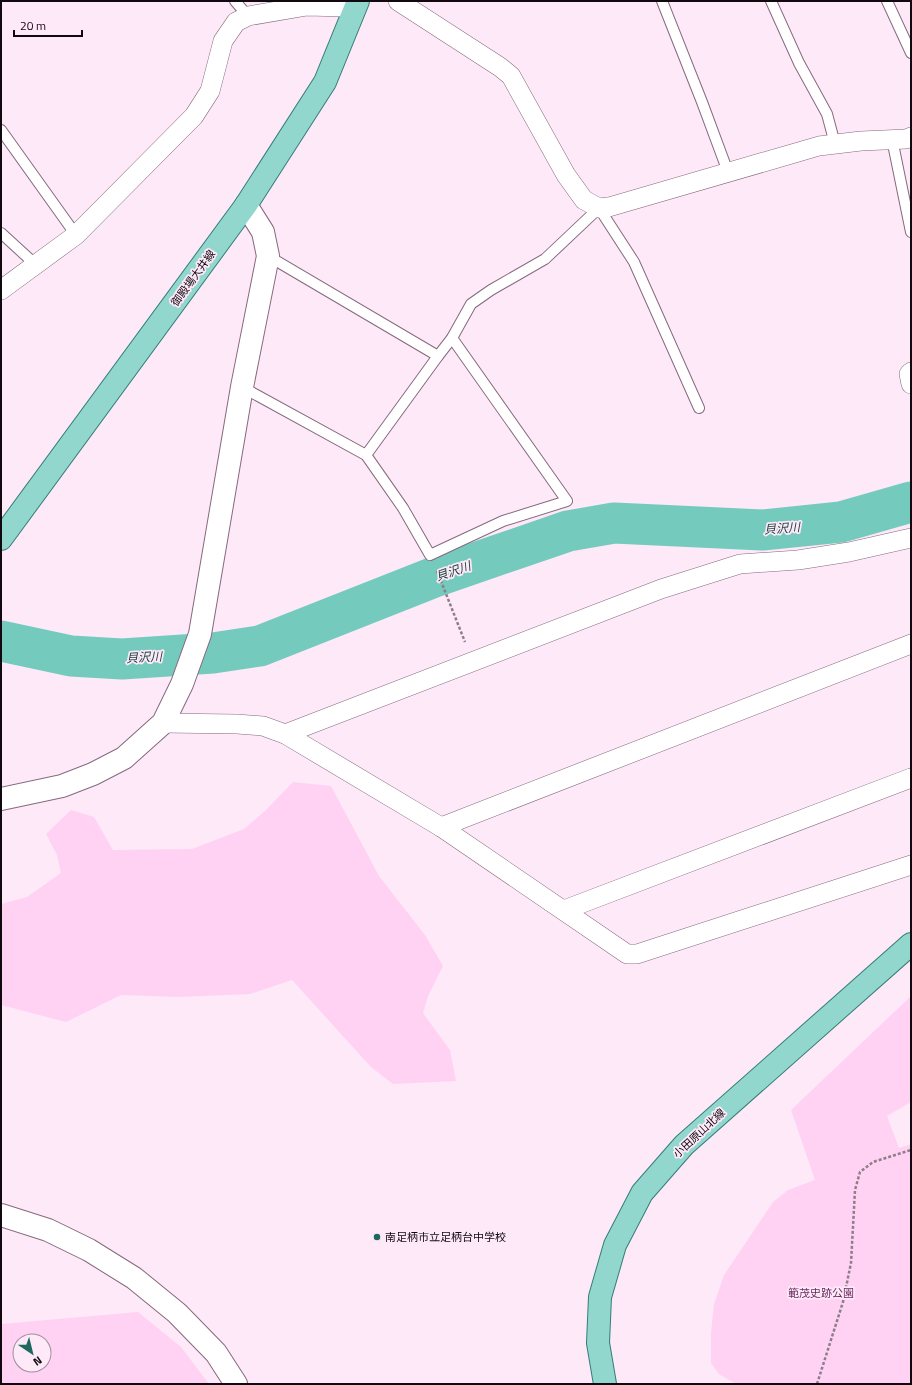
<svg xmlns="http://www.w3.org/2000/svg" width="912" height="1385" viewBox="0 0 912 1385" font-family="'Titillium Web','Noto Sans JP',sans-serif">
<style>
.green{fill:#ffd2f3;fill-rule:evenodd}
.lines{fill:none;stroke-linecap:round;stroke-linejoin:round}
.river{stroke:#74cabd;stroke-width:41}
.service-casing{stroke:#86697e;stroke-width:12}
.minor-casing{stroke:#86697e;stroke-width:20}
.tertiary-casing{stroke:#86697e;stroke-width:24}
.primary-casing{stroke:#347d76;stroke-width:24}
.path{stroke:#8d7e8a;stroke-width:2.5;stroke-dasharray:3 2;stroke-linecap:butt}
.service{stroke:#fff;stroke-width:10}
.minor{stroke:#fff;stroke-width:19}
.tertiary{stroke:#fff;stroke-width:22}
.primary{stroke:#91d7ce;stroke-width:22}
.poi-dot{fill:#1f685f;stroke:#fde9f8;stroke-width:1.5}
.labels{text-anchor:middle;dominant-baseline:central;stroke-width:3.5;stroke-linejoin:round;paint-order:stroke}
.street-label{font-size:11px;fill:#120810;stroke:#fde9f8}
.poi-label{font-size:11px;fill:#120810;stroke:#fde9f8;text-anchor:start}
.park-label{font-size:11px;fill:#6d2b60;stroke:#fde9f8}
.water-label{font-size:12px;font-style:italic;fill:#133c37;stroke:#fde9f8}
</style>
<rect width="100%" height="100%" fill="#fde9f8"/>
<g class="green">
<polygon points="293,782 331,786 379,876 425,935 443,966 428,996 423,1013 450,1050 456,1081 393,1084 371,1067 292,980 250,994 179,997 121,995 66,1022 1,1005 1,904 27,897 61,873 57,855 46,834 71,810 94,817 113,850 192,849 244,829 265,811"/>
<polygon points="911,996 911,1102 887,1116 899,1148 911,1144 911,1384 736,1384 719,1374 711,1363 711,1333 714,1304 724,1275 773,1202 788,1190 815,1180 791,1110"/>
<path d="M138,1312L181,1347L209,1384H1V1324ZM20,1341H44V1365H20Z"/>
</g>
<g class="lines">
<polyline class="river" points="1,641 71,656 122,659 213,653 260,646 437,576 568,531 614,523 762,530 841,522 911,502"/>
<g class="service-casing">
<g id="service">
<polyline points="235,1 248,16"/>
<polyline points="662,1 702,102 728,172"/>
<polyline points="771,1 799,63 827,114 835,144"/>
<polyline points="887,1 911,53"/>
<polyline points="1,130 76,235"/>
<polyline points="892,139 911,232"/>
<polyline points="1,233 36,265"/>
<polyline points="268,256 438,356 366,455"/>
<polyline points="438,356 452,338 471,304 491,290 545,259 599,208 634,262 699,408"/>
<polyline points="242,387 366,455 403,508 430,555 503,521 567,501 452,338"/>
</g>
</g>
<g class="minor-casing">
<g id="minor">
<polyline points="398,1 500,67 511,76 566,175 584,200 599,208 609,207 819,146 861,141 906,139 911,137"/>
<polyline points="1,290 76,235 194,116 210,91 223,41 236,22 248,16 307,6 344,7 354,10"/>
<polyline points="911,372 909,374 911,384"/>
<polyline points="163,723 237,724 263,726 285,734 441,827 627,954 637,954 911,865"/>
<polyline points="285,734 661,589 740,564 798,560 849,552 911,538"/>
<polyline points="441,827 911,644"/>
<polyline points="564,910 911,778"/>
</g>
</g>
<g class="tertiary-casing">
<g id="tertiary">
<polyline points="1,799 62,786 93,774 124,758 163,723 182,684 200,634 242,387 268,256 263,232 246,205"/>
<polyline points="1,1215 48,1230 89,1250 134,1278 177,1313 216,1353 236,1384"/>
</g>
</g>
<g class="primary-casing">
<g id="primary">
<polyline points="1,539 246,205 325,82 358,1"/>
<polyline points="605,1384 598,1343 600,1297 615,1245 642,1193 684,1145 911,944"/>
</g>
</g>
<g class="path">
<polyline points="437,571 465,642"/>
<polyline points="817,1384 843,1302 851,1263 855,1190 860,1172 873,1162 911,1150"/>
</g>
<use href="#service" class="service"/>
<use href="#minor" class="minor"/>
<use href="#tertiary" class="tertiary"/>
<use href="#primary" class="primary"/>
</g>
<circle class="poi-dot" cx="377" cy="1237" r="4"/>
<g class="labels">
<g class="street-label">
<text transform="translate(193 278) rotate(-54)">御殿場大井線</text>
<text transform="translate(699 1133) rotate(-43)">小田原山北線</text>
</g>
<g class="poi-label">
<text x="385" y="1237">南足柄市立足柄台中学校</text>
</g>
<g class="park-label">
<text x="821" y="1293">範茂史跡公園</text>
</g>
<g class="water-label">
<text transform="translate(782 528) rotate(-4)">貝沢川</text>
<text transform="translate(453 571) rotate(-19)">貝沢川</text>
<text transform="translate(144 657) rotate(-3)">貝沢川</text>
</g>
</g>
<rect width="912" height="1385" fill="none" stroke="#120810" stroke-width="4"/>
<g transform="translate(32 1353) rotate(145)"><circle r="19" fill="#fde9f8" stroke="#9f8f9b"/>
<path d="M0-3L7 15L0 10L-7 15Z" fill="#1f685f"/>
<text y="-6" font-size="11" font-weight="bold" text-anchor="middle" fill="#120810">N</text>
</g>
<path d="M14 30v6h68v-6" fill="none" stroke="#120810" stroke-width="2"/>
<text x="20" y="30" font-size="12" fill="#120810" stroke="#fde9f8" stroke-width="3" paint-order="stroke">20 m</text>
</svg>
